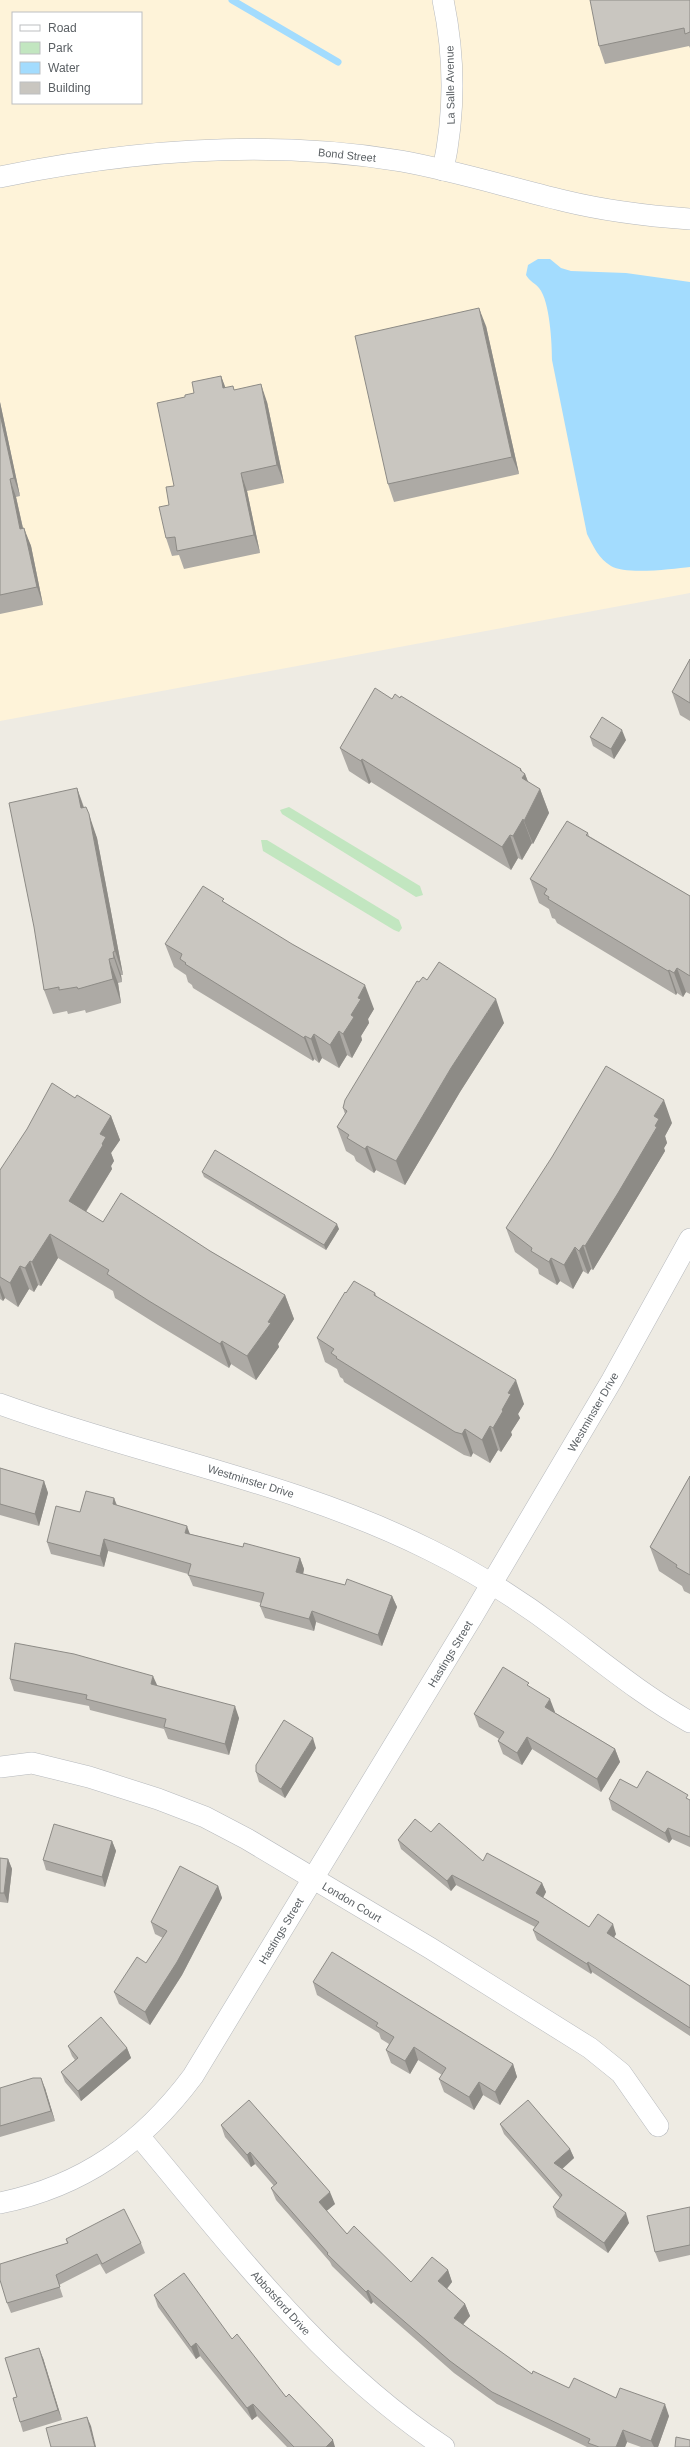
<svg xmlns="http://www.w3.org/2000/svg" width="690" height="2447" viewBox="0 0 690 2447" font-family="Arial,sans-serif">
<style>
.commercial{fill:#fef3d9;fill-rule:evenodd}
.green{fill:#c2e6c0}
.water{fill:#a3dcfe}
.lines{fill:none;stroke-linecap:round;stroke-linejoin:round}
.stream{stroke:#a3dcfe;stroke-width:7}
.street-casing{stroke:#b6b9bd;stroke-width:22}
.street{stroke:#fff;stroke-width:21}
.wall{fill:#adaaa5}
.shaded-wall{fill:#8d8b86}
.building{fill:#c9c6c0;stroke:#8d8b86}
.labels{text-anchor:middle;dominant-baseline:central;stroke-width:3;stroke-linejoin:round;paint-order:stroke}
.street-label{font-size:11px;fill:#5b6064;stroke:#fff}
</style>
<rect width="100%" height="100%" fill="#eeebe3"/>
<path class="commercial" d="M0,0H690V593L0,721ZM13,13H141V103H13Z"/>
<g class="green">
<polygon points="289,807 420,886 423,895 416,897 282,814 280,810"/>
<polygon points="261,840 267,840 399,920 402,928 399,932 394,930 263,851"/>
</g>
<path class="water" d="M538,259H550L561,268L571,271L626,273L690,282V567C673,569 625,575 611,566C599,559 593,546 587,534L552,360C552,344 550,301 539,288C535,283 530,282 526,275L528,265Z"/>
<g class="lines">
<polyline class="stream" points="232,0 338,62"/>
<g class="street-casing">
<g id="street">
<path d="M443,0C455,57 455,114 443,170"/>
<path d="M0,177C131,150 268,139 401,161C457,171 510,188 565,201C606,211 648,216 690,219"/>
<path d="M0,1404C143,1456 294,1482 430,1550C475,1572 518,1599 558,1629C601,1661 643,1696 690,1722"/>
<polyline points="0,1767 32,1763 89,1777 158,1799 205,1817 247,1839 430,1948 590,2048 621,2073 658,2126"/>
<path d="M139,2136C233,2248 320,2365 444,2447"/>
<path d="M0,2203C83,2186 143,2143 193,2076L472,1617L612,1380L690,1239"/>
</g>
</g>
<use href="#street" class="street"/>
</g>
<g class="wall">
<polygon points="690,0 690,48 689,46 605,64 599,46"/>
<polygon points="486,326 519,474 394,502 388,484"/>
<polygon points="221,376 225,388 235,390 267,402 284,483 247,491 260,553 184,569 179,555 172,556 166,538 169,505 174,486 185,397 194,393"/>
<polygon points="0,402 20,496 16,497 23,528 31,546 43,605 0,614"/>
<polygon points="690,659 690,721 680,715 672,692"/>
<polygon points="392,699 521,769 522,772 525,774 528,782 540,789 549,813 533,844 532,843 522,860 518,858 511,870 371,782 369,784 349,771 340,748"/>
<polygon points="590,737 626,740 614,759 593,746"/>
<polygon points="77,788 84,807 97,838 123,975 121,975 122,982 118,983 121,1003 86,1013 85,1010 68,1014 67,1011 53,1014 44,990"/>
<polygon points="588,833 589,836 690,896 690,994 686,992 683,997 677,993 676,995 557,923 555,919 552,918 549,909 539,903 530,879"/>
<polygon points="225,903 374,1009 368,1019 369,1023 361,1036 362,1040 352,1058 347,1055 339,1068 322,1058 319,1063 314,1059 313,1061 193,988 192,985 188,982 186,975 174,967 165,944"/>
<polygon points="427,980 504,1023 460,1092 405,1185 376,1170 374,1173 356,1161 354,1156 346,1151 337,1127 345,1114 343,1108 419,982"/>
<polygon points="75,1098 111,1116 120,1140 111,1153 114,1161 111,1166 112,1169 86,1212 103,1222 210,1251 285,1295 294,1319 278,1344 279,1347 256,1380 231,1364 229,1368 158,1325 115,1298 113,1291 58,1258 41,1286 38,1285 34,1292 29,1289 18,1307 5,1298 3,1301 0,1299 0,1170"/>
<polygon points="672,1123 665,1136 667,1143 664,1148 665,1151 626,1216 593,1270 591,1269 588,1274 583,1271 573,1289 560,1281 557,1285 539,1274 538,1269 515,1252 506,1228"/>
<polygon points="202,1172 339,1229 326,1250 204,1177"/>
<polygon points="346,1293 375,1293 377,1297 524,1404 518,1414 520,1418 511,1432 512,1435 501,1452 498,1450 490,1463 473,1453 471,1457 464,1455 344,1382 343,1379 340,1377 337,1369 325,1362 317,1338"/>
<polygon points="0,1468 44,1481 48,1493 39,1526 0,1515"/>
<polygon points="690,1476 690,1594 684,1591 682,1586 659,1571 650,1547"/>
<polygon points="114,1498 117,1505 190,1534 243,1547 300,1558 304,1569 303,1574 345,1585 392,1596 397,1607 382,1646 316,1622 314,1631 265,1618 260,1606 261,1603 193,1586 188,1574 108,1551 104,1567 51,1554 47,1542 80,1512"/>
<polygon points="10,1679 157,1686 239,1718 229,1755 168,1739 164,1729 90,1710 89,1706 14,1691"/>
<polygon points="530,1687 555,1712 554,1712 615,1749 620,1762 601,1792 532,1749 522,1765 503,1754 498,1741 499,1739 479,1727 474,1714"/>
<polygon points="316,1748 285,1798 259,1782 256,1772"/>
<polygon points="637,1788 690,1800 690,1847 672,1839 669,1843 612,1810 609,1799"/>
<polygon points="431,1832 483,1861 542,1883 546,1892 543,1898 589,1927 616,1934 614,1938 690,1986 690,2036 592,1972 591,1974 537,1940 533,1930 535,1927 456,1885 451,1891 401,1849 398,1840"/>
<polygon points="112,1841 116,1851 105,1887 46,1870 43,1860"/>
<polygon points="0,1858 8,1859 12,1869 8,1903 0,1902"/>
<polygon points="218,1886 222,1898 182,1975 150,2025 119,2004 114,1992 146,1963 163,1938 155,1934 151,1922"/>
<polygon points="313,1982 513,2064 517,2077 500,2105 483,2095 474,2110 444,2092 439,2079 442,2075 418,2060 410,2074 391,2063 386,2050 389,2044 381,2039 379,2033 317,1995"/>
<polygon points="68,2046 127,2048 131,2058 81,2101 65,2082 61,2072 75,2060 72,2056"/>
<polygon points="0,2088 45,2088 55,2121 0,2137"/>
<polygon points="500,2124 570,2149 574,2158 562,2168 629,2223 608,2253 557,2217 553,2207 560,2198 504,2134"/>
<polygon points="221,2125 335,2204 326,2211 347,2234 411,2282 448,2270 452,2282 447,2289 465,2304 470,2316 463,2325 532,2374 569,2388 616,2398 669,2416 658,2447 641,2447 627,2442 625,2447 587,2447 497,2404 454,2373 373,2302 371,2304 332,2266 330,2262 276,2200 271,2188 274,2186 255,2164 251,2167 225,2137"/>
<polygon points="690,2207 690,2255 659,2262 655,2252"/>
<polygon points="66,2239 141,2243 145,2253 106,2274 100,2264 59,2285 63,2297 11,2313 7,2303 67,2243"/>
<polygon points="154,2295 232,2339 286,2397 335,2447 287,2447 257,2416 252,2420 200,2356 196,2359 158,2307"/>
<polygon points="43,2358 62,2420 23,2432 20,2422 17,2397"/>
</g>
<g class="shaded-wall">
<polygon points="479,308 486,326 519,474 512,457"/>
<polygon points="221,376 228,394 223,388"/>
<polygon points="261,384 267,402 284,483 277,465"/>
<polygon points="0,402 20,496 14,478 0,414"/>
<polygon points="241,473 247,491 260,553 254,535"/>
<polygon points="10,479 16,497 27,547 20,529"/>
<polygon points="24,528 31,546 43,605 37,587"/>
<polygon points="622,730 626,740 614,759 611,749"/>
<polygon points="362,759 371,782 369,784 361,761"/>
<polygon points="521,769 523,776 525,774 534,797 531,802 520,770"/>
<polygon points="77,788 85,812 81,808"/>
<polygon points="540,789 549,813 533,844 524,821"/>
<polygon points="89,814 97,838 123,975 115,951"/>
<polygon points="523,819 532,843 522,860 513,836"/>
<polygon points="510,835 518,858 511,870 502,847"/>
<polygon points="113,952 121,975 122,982 114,958"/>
<polygon points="109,959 118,983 121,1003 113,979"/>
<polygon points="677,968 686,992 683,997 674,973"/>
<polygon points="669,970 677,993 676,995 668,971"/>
<polygon points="365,985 374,1009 368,1019 369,1023 361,1036 362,1040 352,1058 343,1034 358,998"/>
<polygon points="496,999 504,1023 460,1092 405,1185 396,1161 451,1068"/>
<polygon points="339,1031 347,1055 339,1068 330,1045"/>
<polygon points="314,1034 322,1058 319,1063 311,1039"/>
<polygon points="305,1036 314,1059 313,1061 304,1038"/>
<polygon points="664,1100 672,1123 665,1136 667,1143 664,1148 665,1151 626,1216 593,1270 585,1246 655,1126 654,1116"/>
<polygon points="111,1116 120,1140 111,1153 114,1161 111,1166 112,1169 78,1224 69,1201 102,1144 100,1134"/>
<polygon points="367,1146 376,1170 374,1173 365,1149"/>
<polygon points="337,1224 339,1229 326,1250 324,1245"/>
<polygon points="50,1234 58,1258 41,1286 32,1262"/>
<polygon points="583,1245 591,1269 588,1274 579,1251"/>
<polygon points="575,1247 583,1271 573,1289 564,1265"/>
<polygon points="551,1258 560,1281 557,1285 549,1262"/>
<polygon points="30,1261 38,1285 34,1292 25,1268"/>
<polygon points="20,1266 29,1289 18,1307 10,1283"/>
<polygon points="0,1285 5,1298 3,1301 0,1292"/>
<polygon points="285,1295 294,1319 278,1344 279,1347 256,1380 247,1356"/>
<polygon points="222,1341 231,1364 229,1368 220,1344"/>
<polygon points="516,1380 524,1404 518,1414 520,1418 511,1432 512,1435 501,1452 493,1428 502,1410 508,1393"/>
<polygon points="490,1426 498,1450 490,1463 482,1440"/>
<polygon points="465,1429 473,1453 471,1457 462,1434"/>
<polygon points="44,1481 48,1493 39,1526 35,1514"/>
<polygon points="114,1498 118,1510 113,1504"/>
<polygon points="187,1526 191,1537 185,1533"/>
<polygon points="104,1539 108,1551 104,1567 100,1556"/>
<polygon points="300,1558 304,1569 301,1584 296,1572"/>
<polygon points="392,1596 397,1607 382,1646 378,1635"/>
<polygon points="312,1611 316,1622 314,1631 309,1619"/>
<polygon points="153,1676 158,1687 151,1684"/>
<polygon points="550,1699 555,1712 550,1719 545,1707"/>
<polygon points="235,1706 239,1718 229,1755 225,1744"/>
<polygon points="527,1737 532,1749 522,1765 517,1753"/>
<polygon points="313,1738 316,1748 285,1798 281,1789"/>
<polygon points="615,1749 620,1762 601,1792 597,1779"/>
<polygon points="668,1828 672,1839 669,1843 665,1833"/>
<polygon points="112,1841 116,1851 105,1887 102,1877"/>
<polygon points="8,1859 12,1869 8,1903 4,1893"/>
<polygon points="452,1875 456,1885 451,1891 447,1881"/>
<polygon points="542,1883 546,1892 540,1903 536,1893"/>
<polygon points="218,1886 222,1898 182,1975 150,2025 145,2012"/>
<polygon points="613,1924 616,1934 610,1943 607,1933"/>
<polygon points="588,1962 592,1972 591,1974 587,1964"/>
<polygon points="414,2047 418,2060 410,2074 405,2061"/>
<polygon points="127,2048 131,2058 81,2101 78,2091"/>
<polygon points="513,2064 517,2077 500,2105 495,2092"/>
<polygon points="41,2078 45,2088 55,2121 51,2111"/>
<polygon points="479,2082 483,2095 474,2110 469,2097"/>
<polygon points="570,2149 574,2158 558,2173 554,2163"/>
<polygon points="250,2152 255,2164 251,2167 247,2155"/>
<polygon points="330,2192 335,2204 323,2214 319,2202"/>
<polygon points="626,2213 629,2223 608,2253 604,2243"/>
<polygon points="448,2270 452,2282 443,2293 438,2281"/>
<polygon points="368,2290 373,2302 371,2304 366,2292"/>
<polygon points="465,2304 470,2316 458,2330 454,2318"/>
<polygon points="196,2343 200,2356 196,2359 191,2347"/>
<polygon points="39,2348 43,2358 62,2420 58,2410"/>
<polygon points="253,2404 257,2416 252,2420 247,2408"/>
<polygon points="665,2404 669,2416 658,2447 654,2447 651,2441"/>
<polygon points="87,2417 91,2426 96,2447 95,2447"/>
<polygon points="623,2430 627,2442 625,2447 616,2447"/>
<polygon points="333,2440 335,2447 326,2447"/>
</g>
<g class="building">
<polygon points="590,0 690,0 690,32 685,34 684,28 599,46"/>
<polygon points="479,308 512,457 388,484 355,336"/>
<polygon points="221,376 223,388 233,386 234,390 261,384 277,465 241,473 254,535 177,551 175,537 166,538 159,507 169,505 166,487 174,486 157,403 185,397 185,395 194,393 192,382"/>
<polygon points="0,414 14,478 10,479 20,529 24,528 37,587 0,595"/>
<polygon points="690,659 690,703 672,692"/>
<polygon points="375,688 392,699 395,694 400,698 401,696 445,723 521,769 520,770 525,774 522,778 540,789 524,821 523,819 513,836 510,835 502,847 362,759 361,761 340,748"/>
<polygon points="602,717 622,730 611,749 590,737"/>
<polygon points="77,788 81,808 86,807 89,814 115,951 113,952 114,958 109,959 113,979 78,989 77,987 59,990 59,987 44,990 34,927 9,803"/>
<polygon points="567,821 588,833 586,835 690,896 690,976 677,968 674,973 669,970 668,971 548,899 549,897 544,894 547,889 530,879"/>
<polygon points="203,886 224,899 222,901 292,944 365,985 358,998 361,999 351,1015 354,1017 343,1034 339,1031 330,1045 314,1034 311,1039 305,1036 304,1038 185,964 186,963 180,959 182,954 165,944"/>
<polygon points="439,962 496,999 451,1068 396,1161 367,1146 365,1149 347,1138 349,1135 337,1127 347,1111 343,1108 345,1100 417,981 419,982 423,977 427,980"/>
<polygon points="606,1066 664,1100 654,1116 659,1119 655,1126 657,1127 618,1193 585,1246 583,1245 579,1251 575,1247 564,1265 551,1258 549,1262 531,1251 532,1248 506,1228 552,1157"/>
<polygon points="52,1083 75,1098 77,1095 111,1116 100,1134 106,1137 102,1144 103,1145 69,1201 103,1222 121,1193 210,1251 285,1295 268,1322 271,1323 247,1356 222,1341 220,1344 149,1301 107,1274 109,1270 50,1234 32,1262 30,1261 25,1268 20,1266 10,1283 0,1277 0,1170 27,1129"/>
<polygon points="215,1150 337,1224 324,1245 202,1172"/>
<polygon points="354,1281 375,1293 374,1295 516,1380 508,1393 511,1394 502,1410 503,1411 493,1428 490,1426 482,1440 465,1429 462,1434 455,1432 336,1358 337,1357 331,1353 334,1349 317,1338 345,1292 346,1293"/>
<polygon points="0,1468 44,1481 35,1514 0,1504"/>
<polygon points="690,1476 690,1575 676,1567 677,1565 650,1547"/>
<polygon points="86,1491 114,1498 113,1504 187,1526 185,1533 243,1547 244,1543 300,1558 296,1572 345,1585 347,1579 392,1596 378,1635 312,1611 309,1619 260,1606 264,1593 188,1575 191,1564 104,1539 100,1556 47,1542 56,1506 80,1512"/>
<polygon points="15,1643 74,1654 153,1676 151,1684 235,1706 225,1744 164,1727 166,1719 86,1699 87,1695 10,1679"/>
<polygon points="503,1667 529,1683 527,1685 550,1699 545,1707 615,1749 597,1779 527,1737 517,1753 498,1741 504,1732 474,1714"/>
<polygon points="284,1720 313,1738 281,1789 256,1772 256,1765"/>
<polygon points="647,1771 688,1795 686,1798 690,1800 690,1837 668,1828 665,1833 609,1799 620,1779 637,1788"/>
<polygon points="415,1819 431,1832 439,1823 483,1861 487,1853 542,1883 536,1893 589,1927 598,1914 613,1924 607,1933 690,1986 690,2028 588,1962 587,1964 533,1930 539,1922 452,1875 447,1881 398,1840"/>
<polygon points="54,1824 112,1841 102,1877 43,1860"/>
<polygon points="0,1858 8,1859 4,1893 0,1893"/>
<polygon points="180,1866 218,1886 177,1962 145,2012 114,1992 137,1957 146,1963 167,1931 151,1922"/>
<polygon points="332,1952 513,2064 495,2092 479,2082 469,2097 439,2079 446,2068 414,2047 405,2061 386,2050 394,2037 376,2026 378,2023 313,1982"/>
<polygon points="101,2017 127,2048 78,2091 61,2072 78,2058 68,2046"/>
<polygon points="33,2078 41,2078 51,2111 0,2126 0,2088"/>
<polygon points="249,2100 330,2192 319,2202 347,2234 354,2226 411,2282 432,2257 448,2270 438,2281 465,2304 454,2318 532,2374 533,2371 569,2388 574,2378 616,2398 620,2388 665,2404 651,2441 623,2430 616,2447 599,2447 588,2443 590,2439 492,2392 450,2361 368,2290 366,2292 327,2254 328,2253 271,2188 277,2183 250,2152 247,2155 221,2125"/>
<polygon points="528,2100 570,2149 554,2163 626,2213 604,2243 553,2207 562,2195 500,2124"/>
<polygon points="690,2207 690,2245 655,2252 647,2216"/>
<polygon points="124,2209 141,2243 102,2264 97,2254 56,2275 60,2287 7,2303 0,2280 0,2264 68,2243 66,2239"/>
<polygon points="184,2273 232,2339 237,2334 286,2397 289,2394 333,2440 326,2447 294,2447 253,2404 247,2408 196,2343 191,2347 154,2295"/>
<polygon points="39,2348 58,2410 20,2422 13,2398 17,2397 5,2358"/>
<polygon points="87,2417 95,2447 51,2447 46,2428"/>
<polygon points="676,2437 690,2440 690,2447 675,2447"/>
</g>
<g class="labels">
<g class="street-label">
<text transform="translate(450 85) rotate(-91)">La Salle Avenue</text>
<text transform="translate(347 155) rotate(6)">Bond Street</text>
<text transform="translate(593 1412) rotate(-60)">Westminster Drive</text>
<text transform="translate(251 1481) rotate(17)">Westminster Drive</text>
<text transform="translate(450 1654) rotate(-59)">Hastings Street</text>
<text transform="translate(352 1902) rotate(31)">London Court</text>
<text transform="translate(281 1931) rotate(-59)">Hastings Street</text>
<text transform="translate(281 2303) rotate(48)">Abbotsford Drive</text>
</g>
</g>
<rect x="12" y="12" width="130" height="92" fill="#ffffff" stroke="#bdbfc1"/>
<rect x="20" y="25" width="20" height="6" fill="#ffffff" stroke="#bdbfc1"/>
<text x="48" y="32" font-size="12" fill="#5b6064">Road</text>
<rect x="20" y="42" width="20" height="12" fill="#c2e6c0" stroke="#bdbfc1"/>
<text x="48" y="52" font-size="12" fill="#5b6064">Park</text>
<rect x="20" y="62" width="20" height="12" fill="#a3dcfe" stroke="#bdbfc1"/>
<text x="48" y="72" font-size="12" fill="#5b6064">Water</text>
<rect x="20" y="82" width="20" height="12" fill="#c9c6c0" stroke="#bdbfc1"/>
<text x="48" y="92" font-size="12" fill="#5b6064">Building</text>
</svg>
